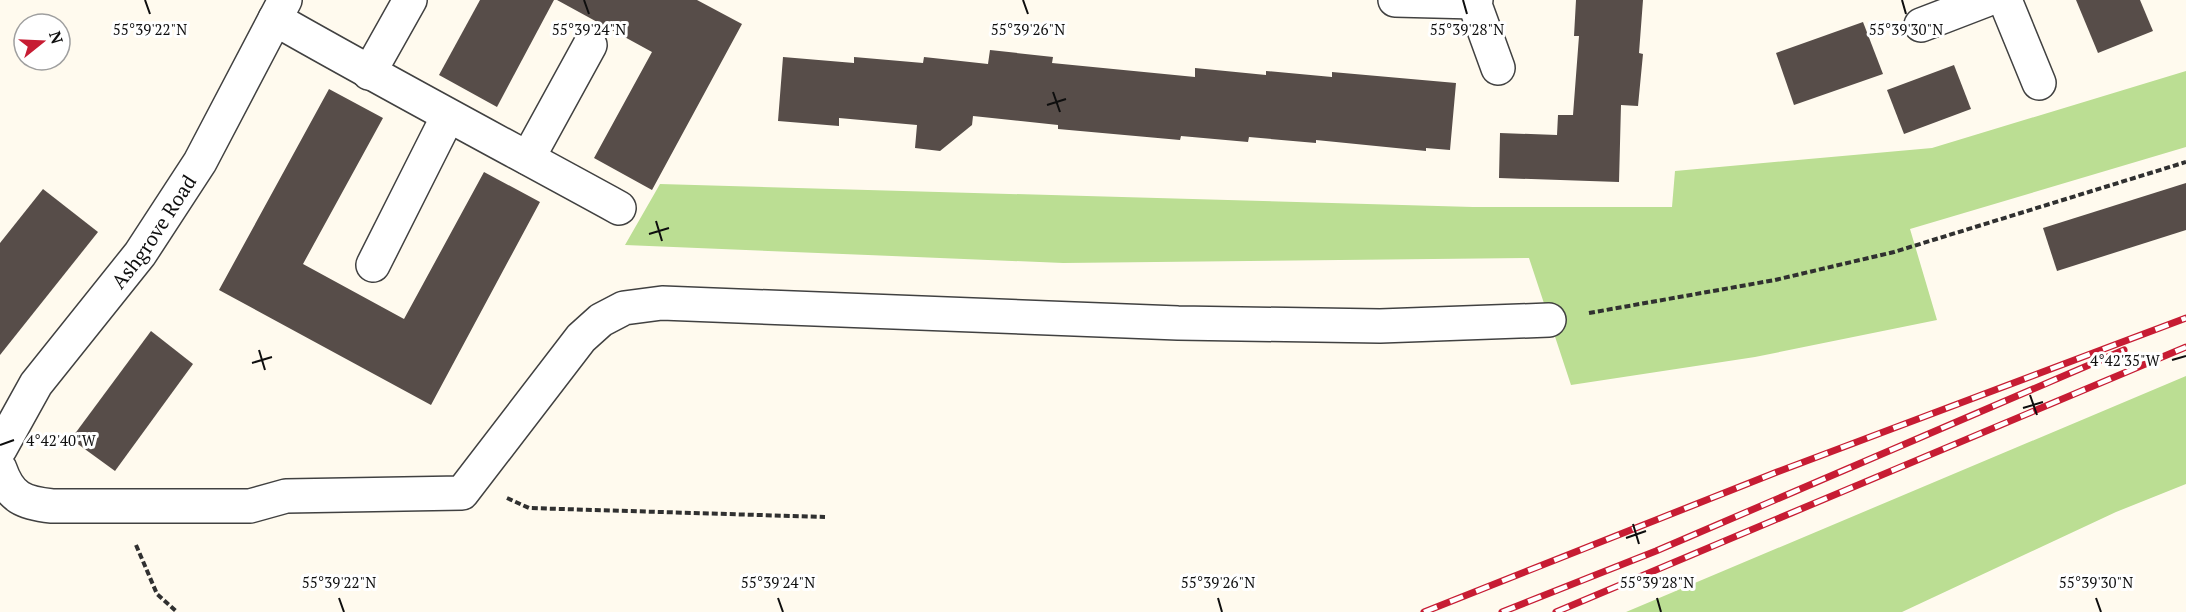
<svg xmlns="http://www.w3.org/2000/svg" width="2186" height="612" viewBox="0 0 2186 612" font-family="'PT Serif',serif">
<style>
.forest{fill:#bbde93}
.building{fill:#574d49}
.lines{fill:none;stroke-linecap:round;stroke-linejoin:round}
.minor-casing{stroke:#414141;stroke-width:36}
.path{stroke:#303030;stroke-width:4;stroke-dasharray:6 3;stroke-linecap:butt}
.minor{stroke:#fff;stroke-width:33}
.rail-casing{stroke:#c71c33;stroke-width:7}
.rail{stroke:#fff;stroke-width:4.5;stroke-dasharray:14;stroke-linecap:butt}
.ticks{fill:none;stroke:#0e0e0e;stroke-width:2}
.labels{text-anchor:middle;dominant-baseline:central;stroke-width:6;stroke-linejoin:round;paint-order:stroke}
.street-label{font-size:20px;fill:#0e0e0e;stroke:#fff}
.ticks-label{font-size:15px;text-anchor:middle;fill:#0e0e0e;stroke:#fff;stroke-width:6;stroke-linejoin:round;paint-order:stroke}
</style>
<rect width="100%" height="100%" fill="#fffaee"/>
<g class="forest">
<polygon points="2186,71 2186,147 1910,229 1937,320 1755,357 1571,385 1529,258 1063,263 625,245 660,184 1473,207 1672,207 1675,171 1932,148"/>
<polygon points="2186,376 2186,484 2116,512 1902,612 1626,612"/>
</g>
<g class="building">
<polygon points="480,0 554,0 497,107 439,75"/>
<polygon points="557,0 697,0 742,24 652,190 594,158 652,52"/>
<polygon points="1576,0 1643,0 1639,53 1643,54 1638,106 1621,105 1619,182 1499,178 1500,133 1557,135 1558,115 1573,115 1579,36 1574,36"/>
<polygon points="2076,0 2140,0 2153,31 2098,53"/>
<polygon points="1863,22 1883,74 1794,105 1776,53"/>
<polygon points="990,50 1053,57 1052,63 1195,77 1195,68 1266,75 1266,71 1332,77 1332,72 1456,83 1450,150 1426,148 1426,151 1316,140 1316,143 1249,137 1248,142 1181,136 1180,140 1058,129 1058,125 973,116 972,125 940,151 915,148 917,125 839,118 839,126 778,121 783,57 854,63 854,57 923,63 924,57 988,64"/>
<polygon points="1954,65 1971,109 1904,134 1887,90"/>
<polygon points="329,89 383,118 303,264 404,319 484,172 540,202 431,405 219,290"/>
<polygon points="2186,183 2186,230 2057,271 2043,228"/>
<polygon points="43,189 98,232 0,355 0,243"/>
<polygon points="151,331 193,364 115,471 71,439"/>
</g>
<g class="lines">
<g class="minor-casing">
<g id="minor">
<polyline points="1395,0 1474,2"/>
<polyline points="1476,0 1474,2 1498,68"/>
<polyline points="2005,0 2039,83"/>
<path d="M275,19C389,84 504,145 619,208"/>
<polyline points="1921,25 1986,0"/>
<polyline points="369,73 410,0"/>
<polyline points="528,158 590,45"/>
<polyline points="373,265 448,116"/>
<path id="s1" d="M0,449L36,384L140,254L200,162L285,0"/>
<path d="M0,469C10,498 24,503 52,506H250L286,496L462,493L581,338L601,320L624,308L662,303L1178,323L1380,326L1549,320"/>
</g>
</g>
<g class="path">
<polyline points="1589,313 1775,280 1894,252 2186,162"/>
<polyline points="507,498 529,508 825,517"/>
<polyline points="136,545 157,594 177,612"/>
</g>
<use href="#minor" class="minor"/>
<g class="rail-casing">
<g id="rail">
<polyline points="1424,612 1777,472 2186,318"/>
<polyline points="1502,612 1656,551 2124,350"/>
<polyline points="1556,612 2186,347"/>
</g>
</g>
<use href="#rail" class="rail"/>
</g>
<path class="ticks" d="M145,0L150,14M584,0L589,14M1023,0L1028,14M1463,0L1467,14M1902,0L1906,14M1053,92L1060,112M1047,105L1066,99M656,221L662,241M649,234L669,228M259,350L265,370M2172,360L2186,356M252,363L272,357M2030,395L2037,415M2023,408L2043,402M0,445L14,440M1633,524L1639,544M1626,538L1646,531M339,598L344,612M778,598L783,612M1218,598L1222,612M1657,598L1661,612M2096,598L2101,612"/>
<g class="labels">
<g class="street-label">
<text stroke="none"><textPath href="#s1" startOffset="267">Ashgrove Road</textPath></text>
</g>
</g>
<g class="ticks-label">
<text x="150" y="35">55°39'22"N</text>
<text x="589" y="35">55°39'24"N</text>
<text x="1028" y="35">55°39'26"N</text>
<text x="1467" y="35">55°39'28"N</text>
<text x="1906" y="35">55°39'30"N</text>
<text x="2125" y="366">4°42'35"W</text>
<text x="61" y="446">4°42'40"W</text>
<text x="339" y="588">55°39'22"N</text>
<text x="778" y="588">55°39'24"N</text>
<text x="1218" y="588">55°39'26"N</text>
<text x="1657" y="588">55°39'28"N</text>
<text x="2096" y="588">55°39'30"N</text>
</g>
<g transform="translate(42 42) rotate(72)"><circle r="28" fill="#ffffff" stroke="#9f9f9f" stroke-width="1.5"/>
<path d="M0-4.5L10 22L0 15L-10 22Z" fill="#c71c33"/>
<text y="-9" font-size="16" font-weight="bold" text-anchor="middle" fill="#0e0e0e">N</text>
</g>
</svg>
